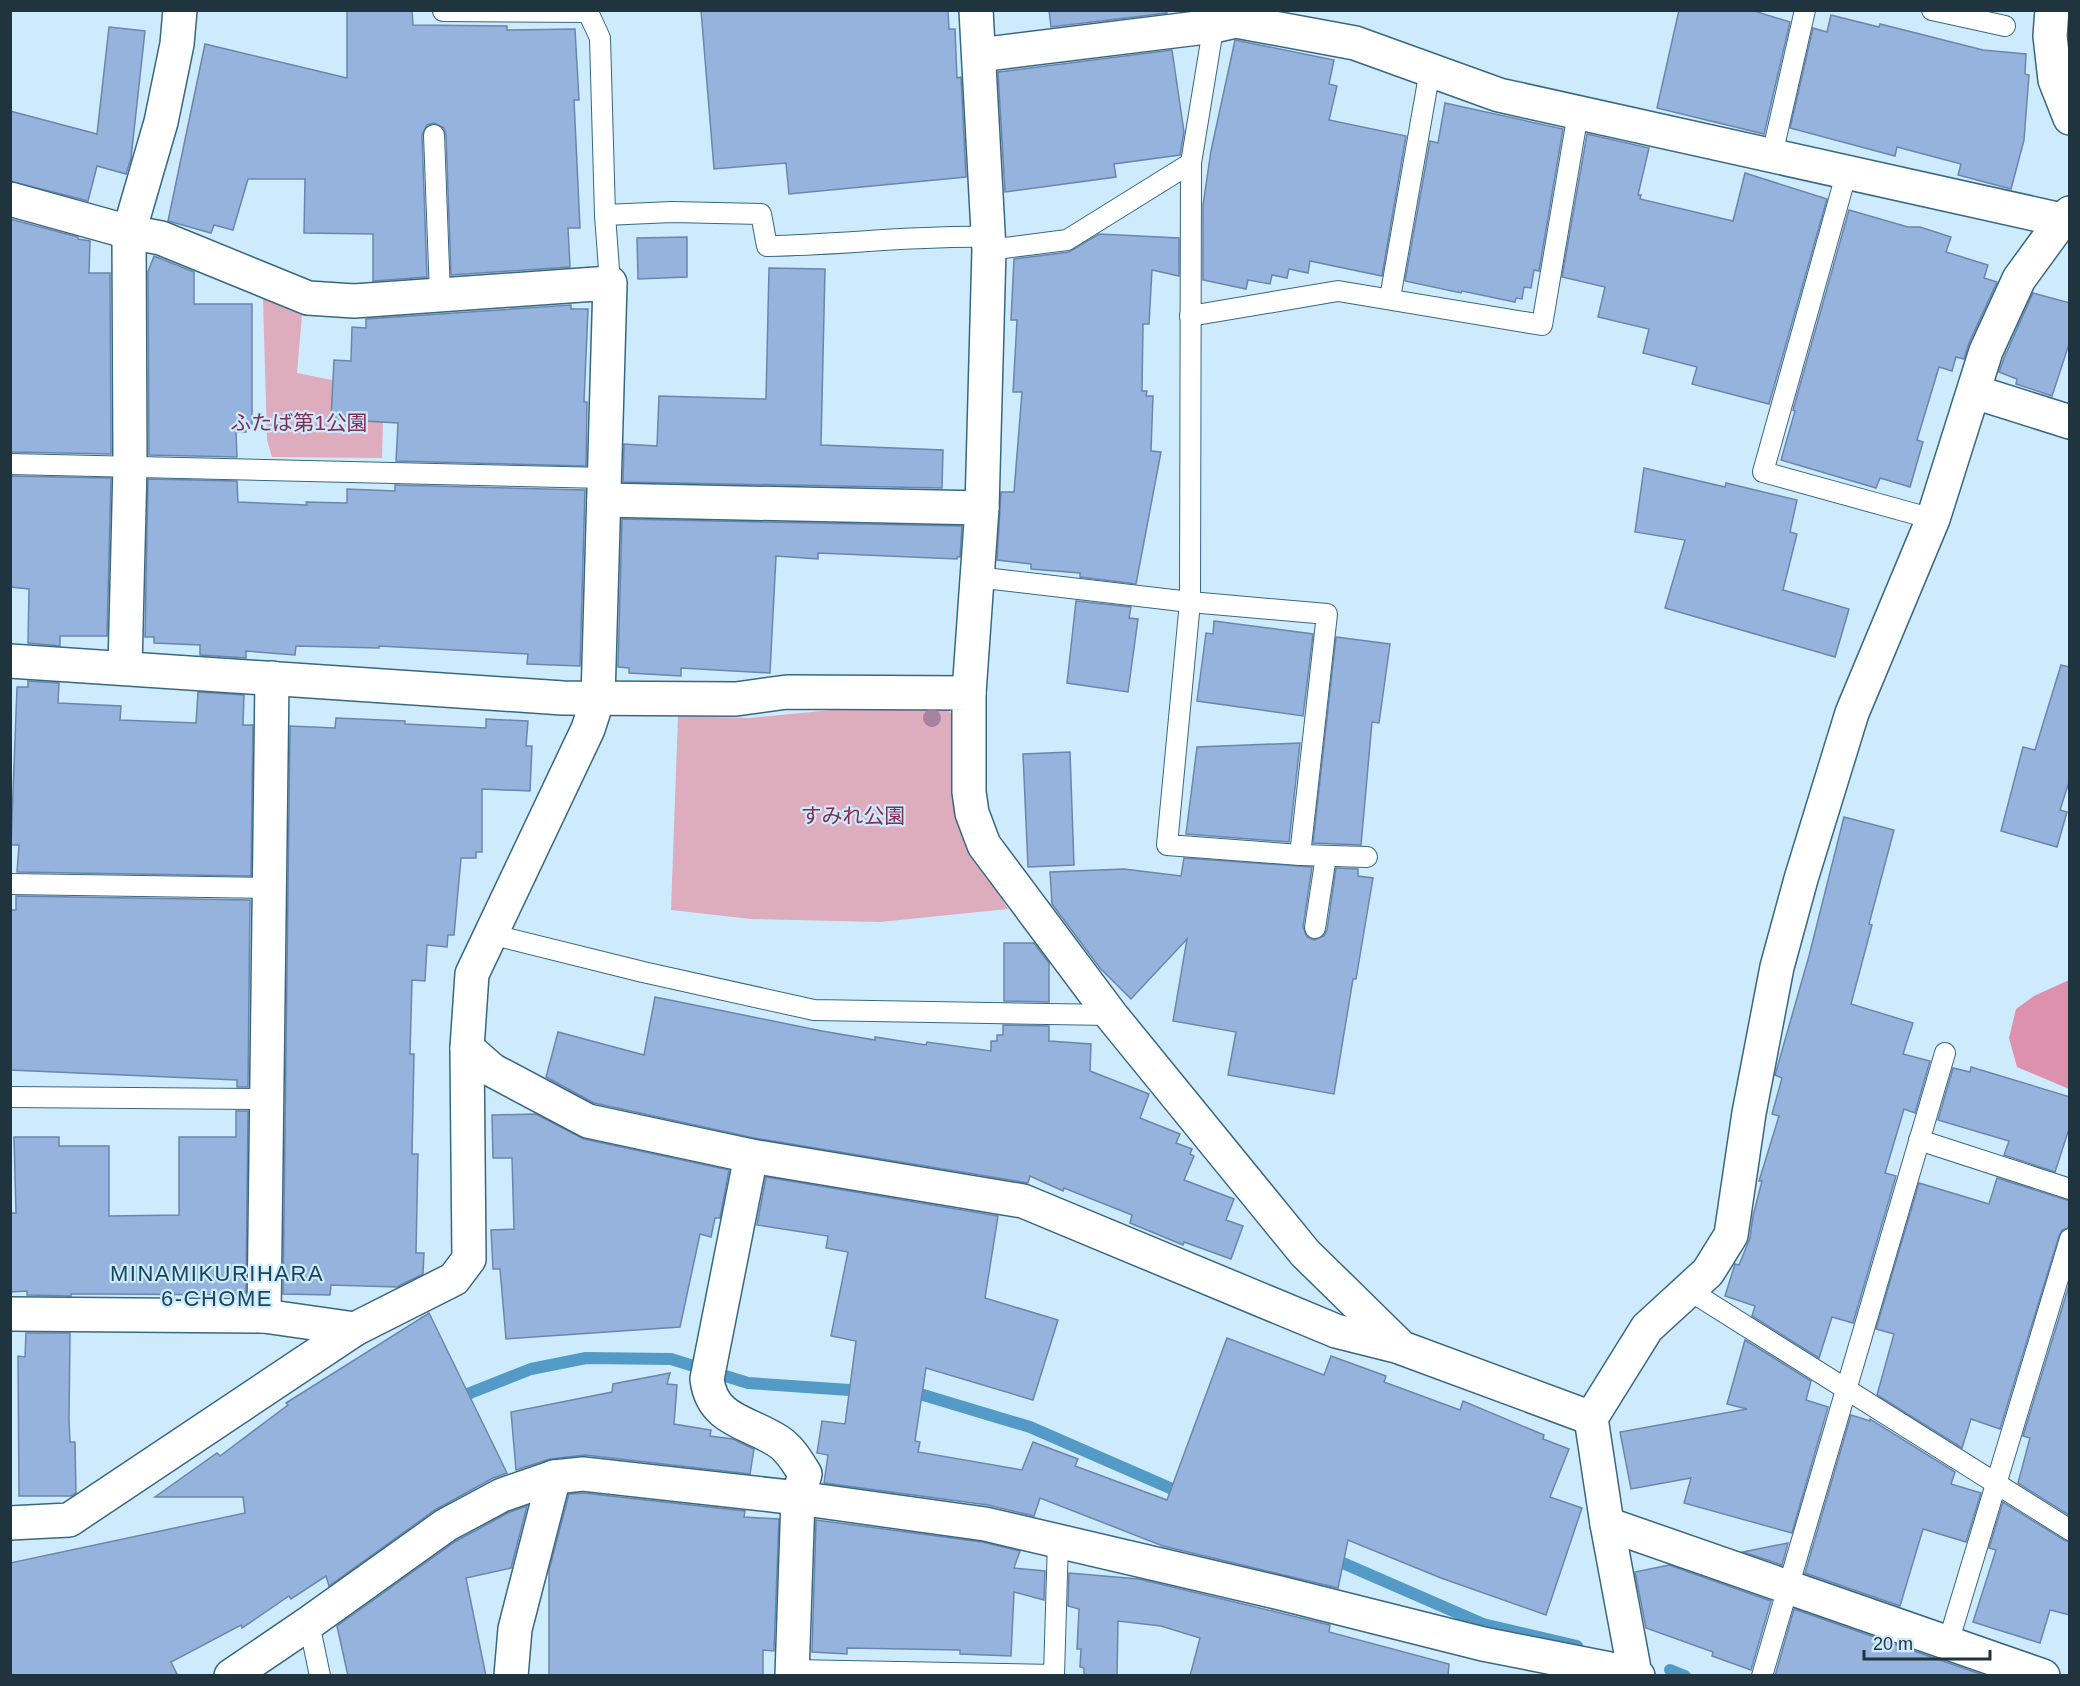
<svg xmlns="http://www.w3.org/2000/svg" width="2080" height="1686" viewBox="0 0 2080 1686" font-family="Arial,'Noto Sans JP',sans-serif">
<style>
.green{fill:#ddadbd}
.forest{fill:#dd91ac}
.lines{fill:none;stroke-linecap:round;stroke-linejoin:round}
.stream{stroke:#539bc6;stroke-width:12}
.building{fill:#95b3dc;stroke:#6a86ad;stroke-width:1.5}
.service-casing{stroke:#386782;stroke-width:22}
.minor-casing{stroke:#386782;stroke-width:36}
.service{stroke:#fff;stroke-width:20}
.minor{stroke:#fff;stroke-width:33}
.tree{fill:#a5829f}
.labels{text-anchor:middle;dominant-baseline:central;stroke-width:4.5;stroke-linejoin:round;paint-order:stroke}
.park-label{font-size:21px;fill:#842c52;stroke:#ceebfe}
.neighbourhood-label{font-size:22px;letter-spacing:1.5px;fill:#15455f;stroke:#ceebfe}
</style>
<rect width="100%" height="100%" fill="#ceebfe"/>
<g class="green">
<polygon points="263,299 302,315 297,373 332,380 332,422 383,422 382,458 272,457 267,440"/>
<polygon points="944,704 955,719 979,859 1008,909 880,922 751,919 671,910 678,716 749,718 843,709"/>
</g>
<polygon class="forest" points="2069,980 2069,1089 2017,1067 2009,1038 2016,1009 2034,996"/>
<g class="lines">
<g class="stream">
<polyline points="908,1393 920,1394 1030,1427 1186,1495"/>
<polyline points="456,1403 470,1393 531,1369 586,1358 671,1359 748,1383 864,1391"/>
<polyline points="1329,1557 1483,1624 1577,1646"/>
<polyline points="1670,1670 1685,1676"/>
</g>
</g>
<g class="building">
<polygon points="347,10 412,10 413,25 507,26 507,30 575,29 579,100 574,100 580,228 568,228 570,267 451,275 446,135 444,128 434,123 427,125 422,135 427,277 373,281 373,234 304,233 305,179 248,179 233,230 214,225 211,233 168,221 205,44 347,78"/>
<polygon points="701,10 948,10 949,29 955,29 957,78 961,77 966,177 789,194 786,163 714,169"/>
<polygon points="1049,10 1166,10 1167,13 1051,27"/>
<polygon points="1679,10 1751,10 1790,22 1764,134 1657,108"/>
<polygon points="1831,15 1879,27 1880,24 1983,50 2026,54 2025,74 2029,75 2024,140 2011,189 1958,175 1961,164 1897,147 1895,156 1790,128 1813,28 1827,32"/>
<polygon points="109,27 145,31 131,158 126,174 97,166 88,201 10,181 10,111 97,134"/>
<polygon points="1235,40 1334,60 1329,84 1337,86 1329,120 1406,136 1382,276 1310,261 1308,273 1289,269 1287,278 1272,275 1270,284 1248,280 1246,289 1203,280 1203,205 1211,151"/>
<polygon points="1172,50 1184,132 1180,155 1114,164 1116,177 1005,192 998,72"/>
<polygon points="1445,103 1563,129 1539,271 1534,270 1531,288 1524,287 1522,299 1516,298 1515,302 1462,291 1461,293 1405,281 1430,141 1438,143"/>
<polygon points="1587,134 1649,148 1638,195 1641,195 1640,199 1733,221 1745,173 1827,199 1769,404 1692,384 1697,367 1643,353 1649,329 1598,317 1605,287 1562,277"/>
<polygon points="1849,210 1908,227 1920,227 1951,237 1946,252 1988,265 1984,278 1997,282 1969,343 1964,359 1956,357 1952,371 1939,367 1917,440 1923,442 1910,487 1880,478 1876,488 1781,460 1795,411 1793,410"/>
<polygon points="10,219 78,237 78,239 90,241 89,273 110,273 111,454 10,452"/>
<polygon points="1099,234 1179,238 1179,276 1152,270 1149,324 1143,324 1142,391 1147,391 1146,396 1153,396 1151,451 1161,452 1136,584 1080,577 1080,573 1031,569 1031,564 997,560 1001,492 1014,492 1022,392 1013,392 1017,320 1011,320 1014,259 1069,252"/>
<polygon points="687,237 687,277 638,279 637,238"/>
<polygon points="154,256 194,272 194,304 252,304 252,424 245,424 246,432 236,432 237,457 149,455 148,272"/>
<polygon points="769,268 825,269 821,445 943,450 942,488 623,482 624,444 657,446 659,396 766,399"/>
<polygon points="2033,293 2070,303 2070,341 2052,396 2016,384 2017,379 1999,372 2004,358"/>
<polygon points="571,305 571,309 588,309 584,402 587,402 586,466 396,461 398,423 331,419 334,360 351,361 352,327 366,328 366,319"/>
<polygon points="1644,468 1725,487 1726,483 1797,500 1790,532 1797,534 1783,590 1849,609 1835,657 1665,608 1685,540 1635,532"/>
<polygon points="10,476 111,478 107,636 60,636 60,646 28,643 29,589 10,587"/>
<polygon points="148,479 237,481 238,502 307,505 306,502 347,503 347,489 395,491 395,485 585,490 580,666 527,664 528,654 379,646 379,648 296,646 295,655 246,651 246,658 200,655 200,645 154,643 154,637 145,637"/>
<polygon points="622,519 962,526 960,557 957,557 957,559 818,553 818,559 776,556 770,673 681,668 681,676 629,673 629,668 618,667"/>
<polygon points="1076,601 1131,607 1129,618 1138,619 1128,692 1067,683"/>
<polygon points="1214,621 1313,634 1303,716 1197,701 1206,633 1213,634"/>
<polygon points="1336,637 1390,644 1379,723 1372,722 1361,845 1313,843"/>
<polygon points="2061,665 2070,667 2070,779 2060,810 2067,812 2057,847 2001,831 2023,747 2035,750"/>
<polygon points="28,681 59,683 58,703 121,706 120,720 196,723 198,692 244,695 243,725 253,725 251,876 17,872 19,845 11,845 17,687 28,687"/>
<polygon points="336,718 405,721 405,724 486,728 486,719 528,721 526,746 532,746 530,791 482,789 482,852 476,852 476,858 461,858 454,935 448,935 447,947 427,945 425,981 412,980 410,1054 414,1054 412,1154 418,1154 416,1253 424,1253 423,1274 397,1287 331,1285 330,1295 283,1294 290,726 335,728"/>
<polygon points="1300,743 1289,842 1186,834 1197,747"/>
<polygon points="1070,752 1074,865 1028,867 1023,754"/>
<polygon points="1844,817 1894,830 1869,924 1872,925 1851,1004 1913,1023 1903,1054 1930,1061 1915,1113 1904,1109 1885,1173 1896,1176 1853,1323 1832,1317 1819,1358 1752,1316 1755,1306 1725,1296 1735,1264 1739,1265 1750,1238 1753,1216 1762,1181 1759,1181 1779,1116 1772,1114 1782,1078 1775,1075 1809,956"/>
<polygon points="1184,858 1312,867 1303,927 1307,937 1314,940 1324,936 1327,930 1336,868 1358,869 1358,876 1373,878 1356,979 1353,979 1334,1094 1228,1075 1236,1032 1173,1021 1187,939 1131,999 1100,968 1052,904 1050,872 1124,869 1181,876"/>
<polygon points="16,896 250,900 248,1087 237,1087 237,1080 10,1070 10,910 16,910"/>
<polygon points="1004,943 1034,943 1049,963 1049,1002 1004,1001"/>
<polygon points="655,997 822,1031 875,1040 875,1037 926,1045 927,1042 991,1051 991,1041 997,1041 997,1035 1003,1035 1003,1025 1049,1026 1049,1041 1091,1044 1090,1071 1149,1094 1140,1118 1180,1134 1176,1143 1192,1149 1190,1154 1194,1156 1184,1180 1234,1199 1226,1220 1243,1226 1231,1259 1184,1242 1183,1245 1130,1223 1132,1215 1064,1188 1063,1191 1030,1176 1028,1183 754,1138 594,1103 546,1077 558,1032 644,1055"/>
<polygon points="1971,1067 2070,1097 2070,1126 2055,1172 2004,1155 2009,1141 1938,1120 1953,1068 1970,1072"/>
<polygon points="236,1111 248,1111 246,1293 237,1293 237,1295 106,1294 71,1294 71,1296 27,1295 27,1291 10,1292 10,1213 16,1213 14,1137 59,1137 59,1146 109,1146 109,1216 179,1215 179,1137 236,1137"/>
<polygon points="492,1115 536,1114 584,1139 729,1170 720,1218 715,1218 711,1237 700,1234 680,1327 506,1339 500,1269 493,1269 491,1230 514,1229 512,1158 493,1158"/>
<polygon points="766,1177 998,1216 985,1298 1058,1320 1033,1400 926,1368 915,1441 920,1442 918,1452 1022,1470 1033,1442 1078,1459 1075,1466 1167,1500 1227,1338 1324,1375 1331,1356 1386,1376 1384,1382 1460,1410 1463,1401 1544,1435 1543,1439 1569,1449 1550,1497 1582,1508 1546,1615 1441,1578 1348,1540 1338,1588 1163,1546 1040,1498 1034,1516 988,1505 824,1483 828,1455 817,1453 822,1421 845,1424 856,1341 831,1336 848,1252 826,1248 828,1236 757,1225"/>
<polygon points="1997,1178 2070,1201 2070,1227 2062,1230 2059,1236 2000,1429 1971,1419 1962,1448 1877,1395 1894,1334 1876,1329 1919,1183 1989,1204"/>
<polygon points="2070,1282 2070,1516 2018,1483 2030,1438 2023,1436"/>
<polygon points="429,1313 507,1473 493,1478 435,1510 329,1586 326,1576 291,1599 289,1596 242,1628 241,1625 171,1662 178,1676 10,1676 10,1563 245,1513 243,1497 155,1497 217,1453 220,1456 288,1405 286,1403"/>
<polygon points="26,1333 70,1333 69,1420 70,1442 75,1442 76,1493 71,1496 19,1496 18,1356 25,1357"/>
<polygon points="1745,1340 1811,1381 1806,1400 1828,1407 1792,1533 1684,1503 1691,1478 1631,1489 1620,1432 1747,1409 1727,1404"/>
<polygon points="670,1373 667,1384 677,1385 674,1424 711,1430 710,1436 733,1439 754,1449 750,1474 585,1455 550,1459 516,1470 511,1412 612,1392 613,1384"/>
<polygon points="1851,1415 1870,1421 1870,1419 1955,1472 1951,1484 1981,1493 1966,1542 1923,1529 1900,1606 1805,1573"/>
<polygon points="583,1493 745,1511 744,1517 779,1519 774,1651 763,1650 763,1676 549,1676 549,1570 569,1494"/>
<polygon points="2003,1502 2064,1540 2070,1542 2070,1615 2050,1610 2040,1643 1973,1622 1996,1550 1989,1548"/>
<polygon points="527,1506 511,1568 466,1578 486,1676 348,1676 337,1626 456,1541 510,1512"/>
<polygon points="816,1520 982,1542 1020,1551 1014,1568 1045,1571 1044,1600 1014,1592 1011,1656 960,1654 960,1650 847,1648 847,1654 812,1652"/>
<polygon points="1788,1543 1782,1565 1743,1552"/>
<polygon points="1669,1565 1771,1601 1751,1670 1712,1656 1713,1652 1646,1628 1635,1572"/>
<polygon points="1069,1573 1139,1579 1330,1625 1329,1632 1449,1664 1448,1676 1190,1676 1200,1638 1161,1626 1118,1621 1117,1676 1084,1676 1084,1668 1080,1667 1081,1649 1077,1649 1079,1609 1068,1606"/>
<polygon points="1794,1609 1983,1675 1983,1676 1775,1676"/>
</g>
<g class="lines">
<g class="service-casing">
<g id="service">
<polyline points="1932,10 2005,26"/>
<polyline points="443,11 588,12 600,38 605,215 610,283"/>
<polyline points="1215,17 1191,163 1190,602 1167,845 1300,855 1367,857"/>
<polyline points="434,135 440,295"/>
<polyline points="1772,155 1805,10"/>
<polyline points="1847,171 1763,472 1933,519"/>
<path d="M605,215L672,212L761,214L767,246C841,245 915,235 989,237"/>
<polyline points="989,250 1067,240 1191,163"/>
<polyline points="1390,298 1430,70"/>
<polyline points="1190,316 1338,291 1542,325 1578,113"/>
<polyline points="10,464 605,478"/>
<polyline points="976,577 1190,602 1327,614 1300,855"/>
<polyline points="10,884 270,888"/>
<polyline points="1315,928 1326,856"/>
<polyline points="490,934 643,972 814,1010 1111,1015"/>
<polyline points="10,1097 266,1099"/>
<polyline points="1919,1140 2070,1189"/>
<polyline points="1687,1289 2070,1530"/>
<polyline points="309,1623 320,1676"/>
<polyline points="1948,1643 2070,1239"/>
<polyline points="792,1670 1054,1675 1058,1541"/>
<polyline points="1762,1676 1945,1053"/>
</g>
</g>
<g class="minor-casing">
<g id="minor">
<polyline points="2052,10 2050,36 2055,80 2070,118"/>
<polyline points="979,55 1214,26 1236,21 1355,43 1499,95 2062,220"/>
<polyline points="10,199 129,232 161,238 308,298 354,301 610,283 598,698 588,729 472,974 467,1048 469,1259 454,1279 355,1329 69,1520 10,1523"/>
<polyline points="1975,392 2070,422"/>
<polyline points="604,500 982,508"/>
<polyline points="10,661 563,698 736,699 787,692 969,693 969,792 972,813 984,845 1111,1015 1305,1253 1402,1348 1591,1418"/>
<polyline points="125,668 130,466 129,232 161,122 177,44 180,10"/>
<polyline points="969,693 982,508 989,250 976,10"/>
<polyline points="467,1048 492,1070 588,1121 751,1156 1023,1201 1336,1331 1400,1347"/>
<path d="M751,1156L707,1379C712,1423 753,1422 782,1444C792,1452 798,1463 805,1474L798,1498L792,1676"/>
<polyline points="10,1314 264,1316 355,1329"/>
<polyline points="264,1316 272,678"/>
<polyline points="1607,1524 2043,1676"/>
<polyline points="231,1676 309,1623 446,1525 502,1495 554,1477 583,1474 798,1498 985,1524 1280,1593 1483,1644 1635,1674"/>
<polyline points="511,1676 515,1629 554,1477"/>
<polyline points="1638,1676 1635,1674 1607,1524 1591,1418 1647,1328 1708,1272 1731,1235 1749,1113 1777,967 1801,879 1852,713 1933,519 1986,351 2019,279 2062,220 2070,213"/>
</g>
</g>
<use href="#service" class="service"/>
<use href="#minor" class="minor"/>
</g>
<circle class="tree" cx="932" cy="718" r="9"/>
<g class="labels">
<g class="park-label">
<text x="299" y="422">ふたば第1公園</text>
<text x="853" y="815">すみれ公園</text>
</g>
<g class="neighbourhood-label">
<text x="217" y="1273">MINAMIKURIHARA<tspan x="217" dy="25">6-CHOME</tspan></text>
</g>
</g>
<rect width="2080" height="1686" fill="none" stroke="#203440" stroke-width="24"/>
<path d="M1864 1650v9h126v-9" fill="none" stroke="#203440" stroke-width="3"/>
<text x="1873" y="1650" font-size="18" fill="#203440" stroke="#ceebfe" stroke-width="4.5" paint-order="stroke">20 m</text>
</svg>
